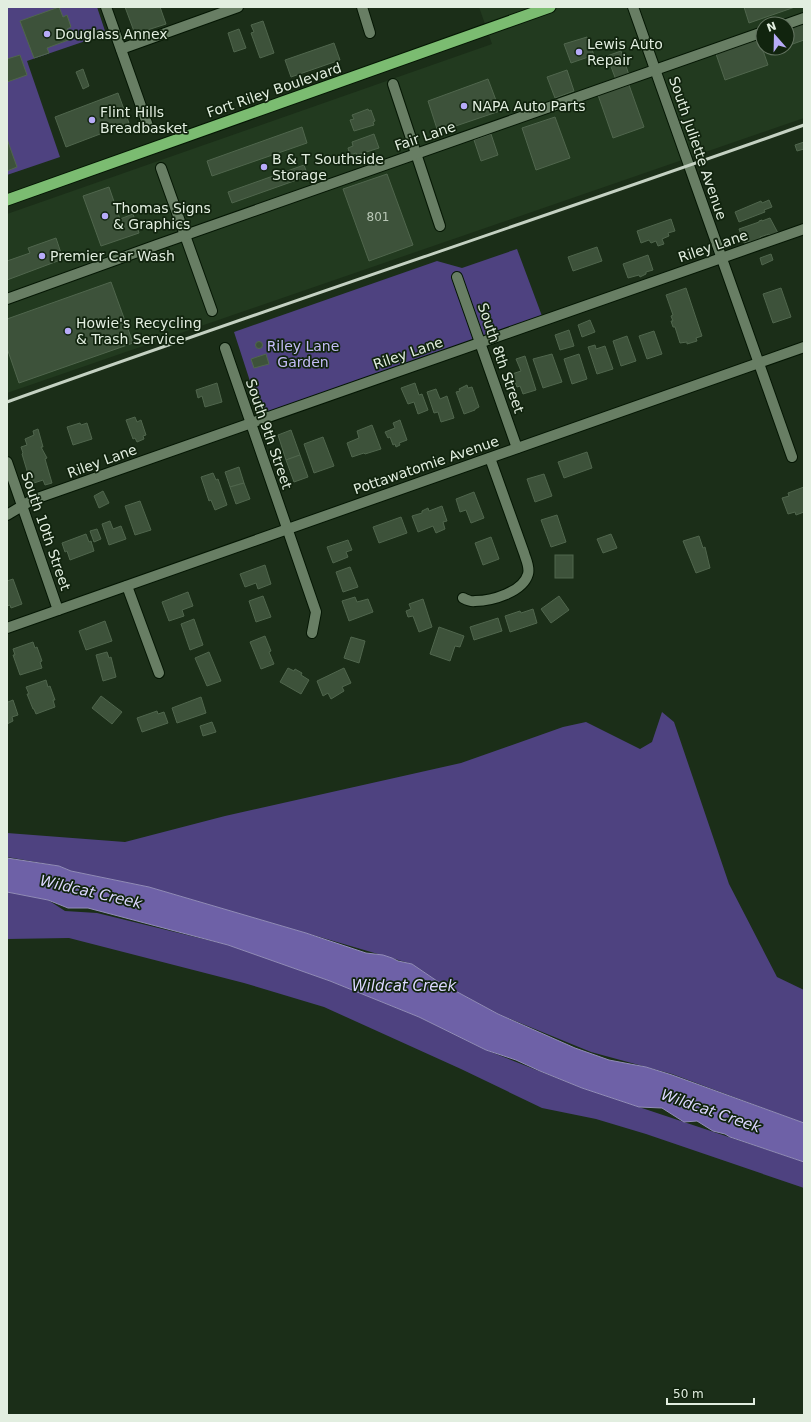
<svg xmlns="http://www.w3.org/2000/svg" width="811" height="1422" viewBox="0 0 811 1422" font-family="'DejaVu Sans',sans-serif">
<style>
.built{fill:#223a1f;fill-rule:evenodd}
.green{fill:#4e4280}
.water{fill:#6e61a7;stroke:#918bb8}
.building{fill:#3d523a;stroke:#50664d}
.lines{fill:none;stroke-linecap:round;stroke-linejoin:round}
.minor-casing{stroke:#041603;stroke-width:12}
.trunk-casing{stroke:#041603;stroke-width:13}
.minor{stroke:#687e64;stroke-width:10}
.trunk{stroke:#7bbc71;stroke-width:11}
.rail{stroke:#c4d1c2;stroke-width:3}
.poi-dot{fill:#b7abf8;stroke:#11240e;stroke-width:1.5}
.labels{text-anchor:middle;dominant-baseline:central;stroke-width:3.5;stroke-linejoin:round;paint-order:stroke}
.number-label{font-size:12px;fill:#b9c7b6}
.poi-label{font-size:14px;fill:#e2eee0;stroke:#11240e;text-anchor:start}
.street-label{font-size:14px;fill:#e2eee0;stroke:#11240e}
.park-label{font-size:14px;fill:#c4bcf7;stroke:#11240e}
.water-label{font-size:15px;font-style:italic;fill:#dcd7ff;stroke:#11240e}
</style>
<rect width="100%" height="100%" fill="#1b2e18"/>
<path class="built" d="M479,7H804V118L7,393V214L492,44ZM763,24H787V48H763Z"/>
<g class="green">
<polygon points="7,7 97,7 106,34 27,61 60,157 7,175"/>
<polygon points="517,249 542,316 261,415 234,332 437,261 462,268"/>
<polygon points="662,712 674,722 729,884 777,977 804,990 804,1123 672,1074 591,1052 498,1014 437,981 412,964 149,887 71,871 59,866 7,857 7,833 125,842 225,816 461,763 563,727 586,722 640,749 652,742"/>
<polygon points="7,892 48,900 65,911 97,913 228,945 330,981 419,1017 486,1050 582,1088 804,1162 804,1188 646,1134 596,1119 542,1108 461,1069 324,1007 244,983 69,938 7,939"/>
</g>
<polygon class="water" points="7,858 59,866 71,871 149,887 306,933 366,953 383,955 392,958 398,961 412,964 437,981 498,1014 575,1048 609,1060 646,1067 672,1075 804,1123 804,1162 730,1137 725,1134 713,1131 697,1121 684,1122 662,1108 639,1107 582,1088 540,1071 516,1060 486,1050 419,1017 330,981 228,945 88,908 68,908 48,900 7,892"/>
<g class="building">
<polygon points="59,7 63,17 67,15 71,27 67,29 71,39 47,48 49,53 34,58 20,21"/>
<polygon points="125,7 160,7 166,24 135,34"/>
<polygon points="744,7 795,7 749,23"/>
<polygon points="263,21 274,53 260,58 251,33 254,32 251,25"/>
<polygon points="804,24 804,40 787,46 787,30"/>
<polygon points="239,29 246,48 234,52 228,33"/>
<polygon points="587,37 594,55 571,63 564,44"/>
<polygon points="759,39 768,65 725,80 716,54"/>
<polygon points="334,43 340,60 291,77 285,60"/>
<polygon points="621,51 629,75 616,80 607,56"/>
<polygon points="20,55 27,75 7,82 7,59"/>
<polygon points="83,69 89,86 83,89 76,72"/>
<polygon points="567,70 574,91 555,98 547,77"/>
<polygon points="488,79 500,111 438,132 428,101"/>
<polygon points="629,85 644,127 613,138 598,95"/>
<polygon points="118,93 129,123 66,147 55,117"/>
<polygon points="368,109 369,111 371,110 375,121 373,122 374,125 354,131 350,120 354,119 352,115"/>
<polygon points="555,117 570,158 536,170 522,128"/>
<polygon points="302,127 307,143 212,176 207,161"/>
<polygon points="374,134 379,148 357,155 356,153 350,155 348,148 353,146 352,142"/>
<polygon points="491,134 498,155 481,161 474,140"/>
<polygon points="7,139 17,167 7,171"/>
<polygon points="804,142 804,149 797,151 795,145"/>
<polygon points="304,165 308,176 232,203 228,192"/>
<polygon points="387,174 413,245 369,261 343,189"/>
<polygon points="109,187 120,219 133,214 139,233 101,246 83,196"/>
<polygon points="769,200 772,207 764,210 765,212 739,222 735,212 761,201 762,203"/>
<polygon points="770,218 778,233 770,236 769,234 760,237 761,240 751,243 750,241 744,243 739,229 759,222 759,221 762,220 762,221"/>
<polygon points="671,219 675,231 668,233 669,236 662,239 664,244 658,246 656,241 651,243 649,240 641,243 637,231"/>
<polygon points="56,238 63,259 7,280 7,261 30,253 28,248"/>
<polygon points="597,247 602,261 573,271 568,257"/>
<polygon points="771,254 773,260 762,265 760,258"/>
<polygon points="648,255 653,270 646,272 646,274 640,277 639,275 628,278 623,264"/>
<polygon points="111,282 133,343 19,383 7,348 7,319"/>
<polygon points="686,288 702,336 696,338 697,341 687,344 687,342 680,343 675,327 673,327 671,321 673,321 671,316 673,315 666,295"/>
<polygon points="781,288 791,317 773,323 763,294"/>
<polygon points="590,320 595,332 582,337 578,325"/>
<polygon points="569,330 574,346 560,350 555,335"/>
<polygon points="654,331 662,354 647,359 639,336"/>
<polygon points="627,336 636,361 621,366 613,341"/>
<circle cx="259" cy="345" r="3.5"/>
<polygon points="595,345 596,349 605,346 613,369 597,374 588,347"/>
<polygon points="266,354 269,364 254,368 251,359"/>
<polygon points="552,354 562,382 543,388 533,359"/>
<polygon points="579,354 587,379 572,384 564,359"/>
<polygon points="525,356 536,390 523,394 520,386 517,387 512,374 521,371 516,359"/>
<polygon points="217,383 222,402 205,407 202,396 198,398 196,390"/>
<polygon points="415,383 419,395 422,394 428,410 418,414 414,402 408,404 401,388"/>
<polygon points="467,385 468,388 472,387 479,407 475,409 475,410 464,414 456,392 460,391 459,389"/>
<polygon points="436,389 440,399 447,396 454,418 441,422 438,412 434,413 427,392"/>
<polygon points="135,417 137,422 141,420 146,435 143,436 144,439 137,442 135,438 133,439 126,420"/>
<polygon points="400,420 407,440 399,443 400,445 396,447 395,444 393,445 390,437 388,438 385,432 395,428 393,423"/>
<polygon points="80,423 81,425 87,423 92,439 73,445 67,427"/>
<polygon points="372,425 381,449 365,454 364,453 352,457 347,443 359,438 357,431"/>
<polygon points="38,429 43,447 41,447 47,458 45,459 52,483 45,485 43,480 31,484 22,454 23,453 21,447 27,445 25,439 34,435 33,431"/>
<polygon points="291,430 300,455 286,460 278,435"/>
<polygon points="323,437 334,466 314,473 304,444"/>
<polygon points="587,452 592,468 564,478 558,462"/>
<polygon points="300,455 308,477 294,482 286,460"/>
<polygon points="239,467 244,483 230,487 225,472"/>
<polygon points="213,473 216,480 218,479 227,505 215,510 211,500 209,501 201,477"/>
<polygon points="544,474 552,496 535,502 527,479"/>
<polygon points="244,483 250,499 236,504 230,487"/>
<polygon points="804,487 804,512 796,515 795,512 788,514 782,498 789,496 788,493"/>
<polygon points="103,491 109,503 99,508 94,496"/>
<polygon points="474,492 484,518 471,523 466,510 460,512 456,499"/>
<polygon points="140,501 151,530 135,535 125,506"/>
<polygon points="442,506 447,521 443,522 445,529 436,533 433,526 418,532 412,516 422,513 422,511 428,508 429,511"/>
<polygon points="557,515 566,542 551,547 541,520"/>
<polygon points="401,517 407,533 379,543 373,527"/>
<polygon points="110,521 113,529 121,526 126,539 109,545 102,524"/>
<polygon points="97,529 101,539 94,542 90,531"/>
<polygon points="86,534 89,542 91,541 94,551 70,560 67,551 65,552 62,543"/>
<polygon points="611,534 617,548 603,553 597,539"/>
<polygon points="699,536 703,548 705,547 710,568 696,573 683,541"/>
<polygon points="491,537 499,559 483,565 475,543"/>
<polygon points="348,540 352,550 346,552 348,557 333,563 327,547"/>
<rect x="555" y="555" width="18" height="23"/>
<polygon points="265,565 271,584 258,589 256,583 245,587 240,574"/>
<polygon points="350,567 358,587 343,592 336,572"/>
<polygon points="13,579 22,604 11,608 10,605 7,606 7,581"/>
<polygon points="188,592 193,606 182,610 184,616 169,621 162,602"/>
<polygon points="263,596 271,617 256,622 249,601"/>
<polygon points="559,596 569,610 551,623 541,609"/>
<polygon points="355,597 357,602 368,599 373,612 349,621 342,601"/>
<polygon points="423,599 432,627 419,632 413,616 408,617 406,611 411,609 409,604"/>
<polygon points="533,609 537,623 510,632 505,616 520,611 521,613"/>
<polygon points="498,618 502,631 474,640 470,627"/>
<polygon points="194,619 203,645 190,650 181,624"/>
<polygon points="105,621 112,641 86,650 79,631"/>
<polygon points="439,627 464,636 460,647 455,646 450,661 430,654"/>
<polygon points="265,636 271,651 269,652 274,664 261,669 250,642"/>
<polygon points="351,637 365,641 359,663 344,658"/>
<polygon points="33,642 35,648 37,647 42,661 40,662 42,668 20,675 13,655 15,655 13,649"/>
<polygon points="107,652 109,658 111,657 116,677 103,681 96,655"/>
<polygon points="209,652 221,681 207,686 195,658"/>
<polygon points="288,668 294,671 295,669 302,673 301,675 309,680 301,694 280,682"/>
<polygon points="344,668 351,683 342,687 344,691 331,699 328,693 323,696 317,681"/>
<polygon points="46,680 48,687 50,686 55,700 53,700 55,707 36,714 34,709 33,709 27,694 29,694 26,687"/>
<polygon points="101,696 122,712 112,724 92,708"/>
<polygon points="201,697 206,713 177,723 172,708"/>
<polygon points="13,700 18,715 12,717 13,721 7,724 7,701 8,702"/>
<polygon points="157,711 158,714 164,712 168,723 142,732 137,718"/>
<polygon points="212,722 216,732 203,736 200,726"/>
</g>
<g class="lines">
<g class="minor-casing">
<g id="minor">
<polyline points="106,7 148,126"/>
<polyline points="362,7 370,33"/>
<polyline points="633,7 792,457"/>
<polyline points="787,24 804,18"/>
<polyline points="121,49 238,7"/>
<polyline points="393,84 440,226"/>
<polyline points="161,168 212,311"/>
<polyline points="457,277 517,448"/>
<polyline points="7,299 157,245 763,32"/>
<polyline points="225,348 316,612 312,633"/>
<polyline points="7,462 58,610"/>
<polyline points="7,515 32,500 804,229"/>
<polyline points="127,586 159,673"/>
<path d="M463,598C467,600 472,602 475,601C492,601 523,592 528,574C530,567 526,560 524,553L490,458"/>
<polyline points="7,628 804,347"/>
</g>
</g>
<g class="trunk-casing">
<polyline id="trunk" points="7,200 550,7"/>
</g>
<use href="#minor" class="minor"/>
<use href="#trunk" class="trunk"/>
<path class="rail" d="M7,402C272,307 539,219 804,125"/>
</g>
<g class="poi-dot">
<circle cx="47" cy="34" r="4"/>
<circle cx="579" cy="52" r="4"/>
<circle cx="464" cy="106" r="4"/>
<circle cx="92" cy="120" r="4"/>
<circle cx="264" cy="167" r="4"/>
<circle cx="105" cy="216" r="4"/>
<circle cx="42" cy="256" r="4"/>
<circle cx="68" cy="331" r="4"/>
</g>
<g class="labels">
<g class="number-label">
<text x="378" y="217">801</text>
</g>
<g class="poi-label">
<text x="55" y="34">Douglass Annex</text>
<text x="587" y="44">Lewis Auto<tspan x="587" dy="16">Repair</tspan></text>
<text x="472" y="106">NAPA Auto Parts</text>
<text x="100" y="112">Flint Hills<tspan x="100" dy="16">Breadbasket</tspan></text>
<text x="272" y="159">B &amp; T Southside<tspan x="272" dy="16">Storage</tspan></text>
<text x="113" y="208">Thomas Signs<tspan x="113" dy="16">&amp; Graphics</tspan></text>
<text x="50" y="256">Premier Car Wash</text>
<text x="76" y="323">Howie's Recycling<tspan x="76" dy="16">&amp; Trash Service</tspan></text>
</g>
<g class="street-label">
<text transform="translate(274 90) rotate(-19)">Fort Riley Boulevard</text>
<text transform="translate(425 136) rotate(-19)">Fair Lane</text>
<text transform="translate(698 148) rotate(71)">South Juliette Avenue</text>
<text transform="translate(713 246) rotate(-19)">Riley Lane</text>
<text transform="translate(408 353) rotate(-19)">Riley Lane</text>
<text transform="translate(501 358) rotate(71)">South 8th Street</text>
<text transform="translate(269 434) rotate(71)">South 9th Street</text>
<text transform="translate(102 461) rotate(-20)">Riley Lane</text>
<text transform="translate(426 465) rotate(-19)">Pottawatomie Avenue</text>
<text transform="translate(46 531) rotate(71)">South 10th Street</text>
</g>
<g class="park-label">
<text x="303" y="346">Riley Lane<tspan x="303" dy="16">Garden</tspan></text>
</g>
<g class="water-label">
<text transform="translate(91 892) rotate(13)">Wildcat Creek</text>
<text x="404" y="986">Wildcat Creek</text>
<text transform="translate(711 1111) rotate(19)">Wildcat Creek</text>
</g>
</g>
<rect width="811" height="1422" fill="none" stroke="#e2eee0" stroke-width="16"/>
<g transform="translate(775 36) rotate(340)"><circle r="19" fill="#11240e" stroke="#657562"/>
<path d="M0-3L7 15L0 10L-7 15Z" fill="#b7abf8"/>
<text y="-6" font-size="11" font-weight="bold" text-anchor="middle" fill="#e2eee0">N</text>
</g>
<path d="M667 1398v6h87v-6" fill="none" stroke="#e2eee0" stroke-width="2"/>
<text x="673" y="1398" font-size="12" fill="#e2eee0" stroke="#11240e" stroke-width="3" paint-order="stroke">50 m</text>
</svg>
